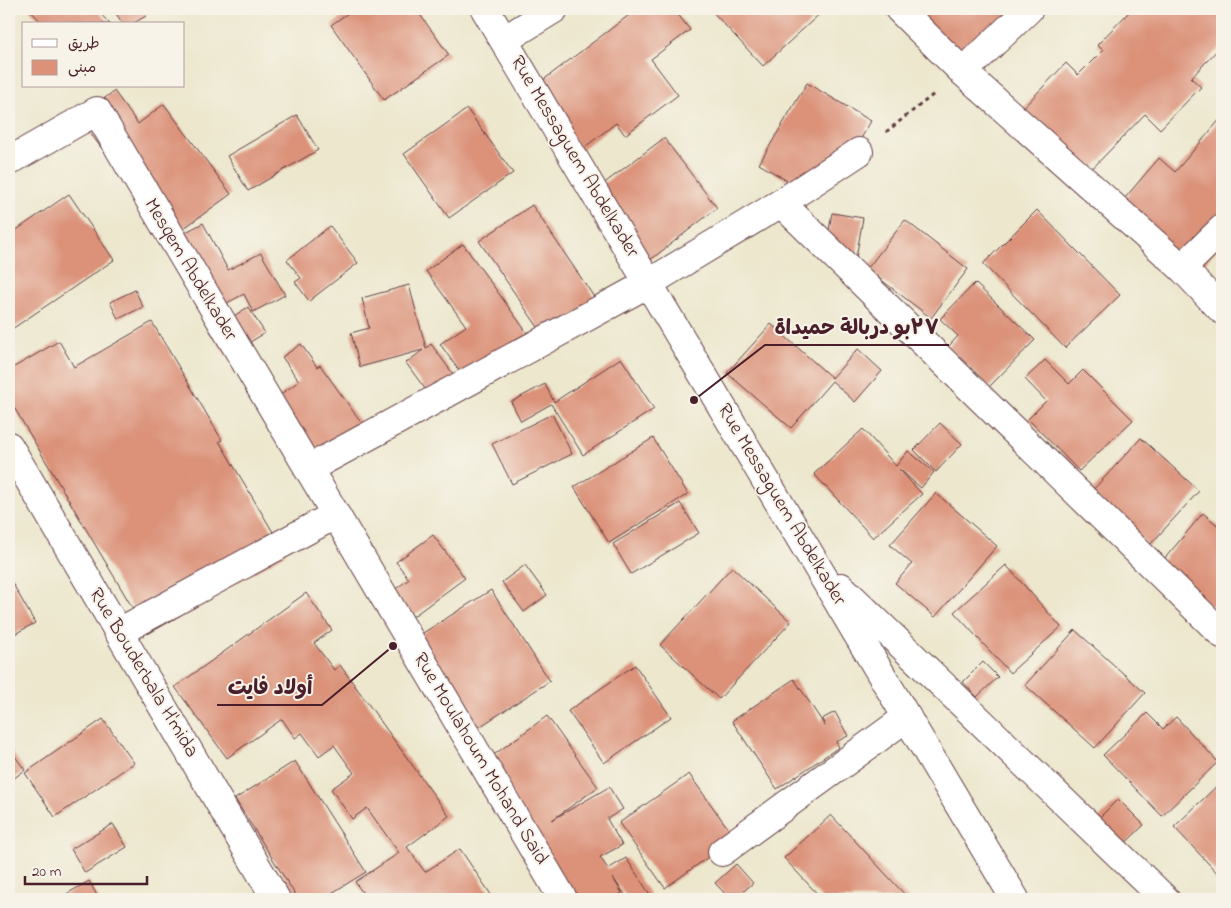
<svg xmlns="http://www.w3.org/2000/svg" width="1231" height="908" viewBox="0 0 1231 908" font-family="'Indie Flower','Playpen Sans Arabic',sans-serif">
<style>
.building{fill:#db9279}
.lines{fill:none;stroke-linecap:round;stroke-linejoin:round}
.minor-casing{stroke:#623d43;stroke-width:30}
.secondary-casing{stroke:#623d43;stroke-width:30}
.path{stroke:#623d43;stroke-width:3;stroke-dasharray:4 4;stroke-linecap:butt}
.minor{stroke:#fff;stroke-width:28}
.secondary{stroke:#fff;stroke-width:28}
.labels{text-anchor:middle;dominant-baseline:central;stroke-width:4;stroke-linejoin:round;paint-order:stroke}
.street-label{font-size:20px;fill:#4a1f2b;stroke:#f7f3e8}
.leader{fill:none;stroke:#4a1f2b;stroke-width:2}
.callout-dot{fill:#4a1f2b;stroke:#f7f3e8;stroke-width:2}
.callout-label{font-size:21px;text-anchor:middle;font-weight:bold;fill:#4a1f2b;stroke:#f7f3e8;stroke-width:4;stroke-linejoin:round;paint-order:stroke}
</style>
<rect width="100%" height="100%" fill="#f7f3e8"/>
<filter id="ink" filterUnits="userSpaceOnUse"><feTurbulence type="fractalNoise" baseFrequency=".02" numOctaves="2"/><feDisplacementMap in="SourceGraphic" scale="10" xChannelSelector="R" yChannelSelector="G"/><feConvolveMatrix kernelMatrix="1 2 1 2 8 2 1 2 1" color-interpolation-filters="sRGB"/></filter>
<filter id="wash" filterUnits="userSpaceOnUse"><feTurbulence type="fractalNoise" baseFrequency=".0096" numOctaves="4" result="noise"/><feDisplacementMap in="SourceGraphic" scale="20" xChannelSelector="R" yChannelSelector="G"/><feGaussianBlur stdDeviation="1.12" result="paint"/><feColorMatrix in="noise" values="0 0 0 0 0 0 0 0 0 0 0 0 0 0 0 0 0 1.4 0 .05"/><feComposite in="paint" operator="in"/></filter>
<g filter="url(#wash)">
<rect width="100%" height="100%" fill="#ece7cd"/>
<g id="blocks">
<g class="building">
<polygon points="29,9 96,9 110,24 43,24"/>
<polygon points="113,9 142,9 146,16 132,24 123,24"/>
<polygon points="354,9 416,9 449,55 384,100 331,25"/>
<polygon points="637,9 674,9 690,30 651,59 678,95 625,135 616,123 581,150 534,87"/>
<polygon points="710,9 825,9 763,66"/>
<polygon points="891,9 1036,9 972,73"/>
<polygon points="1132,9 1222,9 1222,45 1191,78 1201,87 1160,129 1145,114 1087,174 1020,111 1066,63 1078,75 1103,50 1097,45"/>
<polygon points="807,83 871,121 847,163 811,195 759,164"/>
<polygon points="114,91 138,124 164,104 231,194 169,239 79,118"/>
<polygon points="467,109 513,173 449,218 404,154"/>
<polygon points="297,115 318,150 248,191 227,156"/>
<polygon points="1222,117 1222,243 1191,279 1113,212 1159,158 1175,172"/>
<polygon points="664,138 717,208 649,261 594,191"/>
<polygon points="69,194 114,260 9,331 9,235"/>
<polygon points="532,205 596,300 544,336 479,241"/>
<polygon points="1037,210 1120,295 1065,348 983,264"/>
<polygon points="832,213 863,218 856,258 825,253"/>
<polygon points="905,220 968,269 931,318 867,269"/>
<polygon points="203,223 228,270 261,253 285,295 253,312 244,294 206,314 167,242"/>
<polygon points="330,226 358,263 309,301 295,282 301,278 287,260"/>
<polygon points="463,244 533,341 470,386 440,344 466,326 426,271"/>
<polygon points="975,283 1035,340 989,387 948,347 958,336 940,319"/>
<polygon points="409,285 426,348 431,344 459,382 434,401 406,363 423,350 360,367 351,333 369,328 362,298"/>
<polygon points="135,290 143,307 118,319 110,302"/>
<polygon points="248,307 265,333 227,356 210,331"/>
<polygon points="152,322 222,440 219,441 286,554 148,634 9,399 9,370 59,341 74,367"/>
<polygon points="771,324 832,378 858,349 882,371 855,402 832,381 791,428 727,373"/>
<polygon points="301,344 317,367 320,365 373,439 311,483 259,410 299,381 282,357"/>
<polygon points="621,358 654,409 583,455 551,404 521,421 511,402 545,384 554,402"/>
<polygon points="1045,360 1069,384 1083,370 1133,420 1079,471 1028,419 1046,401 1025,379"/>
<polygon points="552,414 572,454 512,484 492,444"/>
<polygon points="940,423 962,444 936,472 914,450"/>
<polygon points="863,429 896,466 908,451 934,472 921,488 899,469 922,494 873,538 814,474"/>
<polygon points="653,438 688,494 609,543 574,487"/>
<polygon points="1141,438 1199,491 1149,546 1091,492"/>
<polygon points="936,493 997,546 935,617 895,583 912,564 890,545"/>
<polygon points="680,503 699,533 631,574 613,544"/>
<polygon points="1203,513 1222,529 1222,611 1220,613 1160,564"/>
<polygon points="433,535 465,578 400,626 381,600 409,579 396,562"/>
<polygon points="525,565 547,595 524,612 502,582"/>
<polygon points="1006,565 1061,627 1010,673 954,612"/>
<polygon points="732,567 791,622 719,699 660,645"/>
<polygon points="9,577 35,623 9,637"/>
<polygon points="491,590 550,681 464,737 404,645"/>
<polygon points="306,593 332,630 314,643 334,670 340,665 449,816 407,847 425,872 460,849 494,899 367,899 355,882 399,853 367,808 352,819 331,789 354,773 334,745 319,756 302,733 295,738 282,719 227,758 175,687"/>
<polygon points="1075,630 1145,693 1095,748 1025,685"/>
<polygon points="983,662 998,677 977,697 963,682"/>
<polygon points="635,665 671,717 604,763 568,711"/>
<polygon points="794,679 825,726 822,719 835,712 848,736 836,742 839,747 777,789 732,721"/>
<polygon points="1147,713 1163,729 1176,717 1218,762 1162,816 1103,755"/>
<polygon points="547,716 598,787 552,820 609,787 623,809 607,819 622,845 600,857 608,869 626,858 653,899 628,899 613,878 622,893 612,899 563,899 473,770"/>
<polygon points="103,719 134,763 55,817 25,773"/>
<polygon points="9,748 25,770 9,782"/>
<polygon points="295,761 366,872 322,899 298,899 235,799"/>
<polygon points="689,774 735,838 665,888 619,823"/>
<polygon points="1222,781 1222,878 1174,827"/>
<polygon points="1118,799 1144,825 1115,853 1090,827"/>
<polygon points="831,815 908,898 907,899 822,899 784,858"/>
<polygon points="113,824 127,847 85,873 71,849"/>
<polygon points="736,864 753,883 735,899 730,899 715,883"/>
<polygon points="89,881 99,899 58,899"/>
</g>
</g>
</g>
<g filter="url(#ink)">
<use href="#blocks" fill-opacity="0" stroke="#623d43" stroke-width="1"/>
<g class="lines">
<g class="minor-casing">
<g id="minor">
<polyline points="485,9 1015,899"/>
<polyline points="899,9 963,72 1182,268 1222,310"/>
<polyline points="504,40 554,9"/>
<polyline points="963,72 1029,9"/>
<polyline points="9,161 97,111 563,899"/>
<polyline points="781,203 1222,634"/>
<polyline points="1182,268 1222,229"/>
<polyline points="308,469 649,283 781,203 859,152"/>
<polyline points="841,587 1165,899"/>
<polyline points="119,632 335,515"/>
<polyline points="722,852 907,717"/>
</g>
</g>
<g class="secondary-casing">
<polyline id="secondary" points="9,446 276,899"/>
</g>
<polyline class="path" points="886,132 934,94"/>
<use href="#minor" class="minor"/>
<use href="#secondary" class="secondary"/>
</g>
</g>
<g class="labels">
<g class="street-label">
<text transform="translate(574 157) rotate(59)">Rue Messaguem Abdelkader</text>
<text transform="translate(190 270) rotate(59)">Mesqem Abdelkader</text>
<text transform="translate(781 505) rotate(59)">Rue Messaguem Abdelkader</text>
<text transform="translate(143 673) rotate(59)">Rue Bouderbala H'mida</text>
<text transform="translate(480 759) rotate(59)">Rue Moulahoum Mohand Said</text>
</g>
</g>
<path class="leader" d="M694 400L765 345H949M393 646L322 705H217"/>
<g class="callout-dot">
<circle cx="694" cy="400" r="5"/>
<circle cx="393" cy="646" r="5"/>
</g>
<g class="callout-label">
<text x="857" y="334">٣٧بو دربالة حميداة</text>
<text x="270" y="694">أولاد فايت</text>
</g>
<rect width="1231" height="908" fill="none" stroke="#f7f3e8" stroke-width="30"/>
<rect x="22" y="22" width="162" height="65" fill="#f7f3e8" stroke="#b29e9c"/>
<rect x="32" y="39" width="25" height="8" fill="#ffffff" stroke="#b29e9c"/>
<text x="68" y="48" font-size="15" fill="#4a1f2b">طريق</text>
<rect x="32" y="60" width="25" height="15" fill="#db9279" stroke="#b29e9c"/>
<text x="68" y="72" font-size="15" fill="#4a1f2b">مبنى</text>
<path d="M25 876v8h122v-8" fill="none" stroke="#4a1f2b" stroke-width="2.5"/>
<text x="32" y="876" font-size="15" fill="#4a1f2b" stroke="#f7f3e8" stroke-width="4" paint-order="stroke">20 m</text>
</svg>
